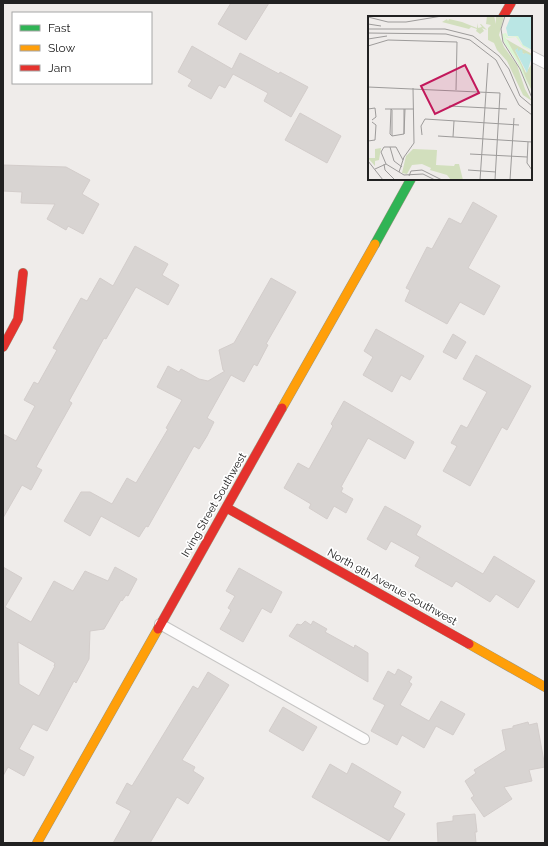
<svg xmlns="http://www.w3.org/2000/svg" width="548" height="846" viewBox="0 0 548 846" font-family="Raleway,sans-serif">
<style>
.building{fill:#d8d4d2;stroke:#d3cdcb;fill-rule:evenodd}
.lines{fill:none;stroke-linecap:round;stroke-linejoin:round}
.lane-casing{stroke:#c6c5c4;stroke-width:12}
.fast-casing{stroke:#9b9680;stroke-width:10}
.slow-casing{stroke:#9b9680;stroke-width:10}
.jam-casing{stroke:#9b9680;stroke-width:10}
.lane{stroke:#fdfcfc;stroke-width:10}
.fast{stroke:#30b455;stroke-width:9}
.slow{stroke:#ff9f0a;stroke-width:9}
.jam{stroke:#e5322d;stroke-width:9}
.labels{text-anchor:middle;dominant-baseline:central;stroke-width:3.5;stroke-linejoin:round;paint-order:stroke}
.street-label{font-size:11px;fill:#212121;stroke:#fff}
.inset-road{fill:none;stroke:#9d9b9a;stroke-width:1}
.view{fill:#c2185b;fill-opacity:0.15;stroke:#c2185b;stroke-width:2}
.inset-edge{fill:none;stroke:#212121;stroke-width:2}
</style>
<rect width="100%" height="100%" fill="#efecea"/>
<g class="building">
<polygon points="231,3 269,3 246,40 218,24"/>
<polygon points="192,46 232,69 240,53 279,74 280,72 308,87 291,117 264,101 268,93 233,74 225,88 219,85 211,99 188,86 192,80 178,72"/>
<polygon points="300,113 341,136 327,163 285,140"/>
<polygon points="3,165 66,167 90,180 82,194 99,204 83,234 68,226 66,230 47,219 55,204 21,203 22,192 3,191"/>
<polygon points="473,202 497,216 468,268 500,286 484,315 460,302 447,324 405,301 410,290 406,288 427,247 432,249 449,218 461,224"/>
<polygon points="135,246 168,264 162,275 179,285 168,305 136,287 106,339 104,338 69,401 72,403 36,467 42,470 31,490 22,485 3,518 3,434 16,441 35,406 24,400 34,382 38,384 57,350 53,348 81,298 87,301 100,278 113,286"/>
<polygon points="271,278 296,292 266,344 268,345 257,366 254,364 244,382 231,375 207,418 214,422 207,436 199,449 194,446 148,527 146,526 139,537 101,516 90,536 64,521 81,492 90,492 112,504 127,478 136,483 168,429 166,428 182,400 157,387 168,366 179,372 181,369 199,379 208,381 225,371 223,370 219,350 234,343"/>
<polygon points="376,329 424,356 410,380 401,375 392,392 363,375 373,357 364,351"/>
<polygon points="453,334 466,342 456,359 443,352"/>
<polygon points="476,355 531,386 507,430 502,427 470,486 443,471 457,446 451,443 461,425 467,428 487,392 463,379"/>
<polygon points="344,401 414,442 405,459 368,438 341,487 343,488 341,492 353,499 346,513 334,506 327,519 309,508 311,504 284,488 298,463 309,469 333,426 331,424"/>
<polygon points="385,506 421,526 416,535 483,574 494,556 535,581 518,608 496,594 490,602 456,581 452,587 415,566 420,557 391,541 386,550 367,539"/>
<path d="M3,567L22,578L5,607L31,622L54,581L73,591L85,571L108,581L115,567L137,579L128,596L126,595L122,601L121,600L104,629L90,631L89,659L76,683L74,681L47,731L33,724L19,749L34,757L24,776L8,767L3,776ZM18,642L55,663L54,666H55L39,696L19,684Z"/>
<polygon points="239,568 282,592 271,613 262,608 243,642 220,629 231,610 228,608 235,596 226,591"/>
<polygon points="305,621 311,625 313,621 327,629 325,632 354,648 355,645 368,653 368,682 289,636 297,624 301,625"/>
<polygon points="398,669 412,677 409,682 412,684 400,705 429,721 441,701 465,714 453,735 436,726 424,748 402,735 397,745 371,731 385,705 373,699 388,671 395,675"/>
<polygon points="208,672 229,685 182,760 195,767 193,771 204,778 188,804 177,797 150,843 113,843 131,811 116,803 127,783 132,786 193,686 198,689"/>
<polygon points="283,707 317,727 303,751 269,731"/>
<polygon points="528,722 529,725 537,723 545,767 529,770 532,781 504,787 512,799 484,817 471,798 474,796 465,781 476,773 474,770 506,750 502,730 513,728 513,726"/>
<polygon points="352,763 401,792 393,807 405,814 389,841 312,797 330,764 347,774"/>
<polygon points="475,814 477,832 475,832 476,843 438,843 437,823 453,821 453,816"/>
</g>
<g class="lines">
<g class="lane-casing">
<g id="lane">
<polyline points="531,56 545,63"/>
<polyline points="160,624 364,739"/>
</g>
</g>
<g class="fast-casing">
<polyline id="fast" points="375,244 411,179"/>
</g>
<g class="slow-casing">
<g id="slow">
<polyline points="282,408 375,244"/>
<polyline points="469,644 545,687"/>
<polyline points="37,843 158,629"/>
</g>
</g>
<g class="jam-casing">
<g id="jam">
<polyline points="503,17 511,3"/>
<polyline points="3,347 18,319 23,273"/>
<polyline points="227,508 469,644"/>
<polyline points="158,629 282,408"/>
</g>
</g>
<use href="#lane" class="lane"/>
<use href="#fast" class="fast"/>
<use href="#slow" class="slow"/>
<use href="#jam" class="jam"/>
</g>
<g class="labels">
<g class="street-label">
<text transform="translate(214 505) rotate(-60)">Irving Street Southwest</text>
<text transform="translate(392 587) rotate(29)">North 9th Avenue Southwest</text>
</g>
</g>
<g transform="translate(368 16)">
<rect width="164" height="164" fill="#efecea"/>
<path d="M119,0H126L128,8V0H136L131,19L136,31L149,49L157,73L164,85L155,79L139,45L129,34L126,27L120,24V12L123,9L118,8ZM79,3L80,5L81,3L94,6L109,12L110,7V12L114,11L112,8H113L119,14L114,12L116,15L112,18L108,15L109,13L103,11L101,13L74,6ZM138,23L164,38V40H161L147,34L158,57L164,47L163,73ZM13,132L11,144L7,145V150L0,142H7V133ZM45,133L69,134L68,149L86,150L87,148H91L95,164H83L79,159L62,154L63,152L54,148L44,149L39,158L34,157L38,140Z" fill="#d2dfbd"/>
<path d="M138,17L140,21L150,20L153,27L164,35L155,31L148,21L139,22L136,19L153,49L164,80L150,47L136,26L134,18Z" fill="#dcf6d3"/>
<path d="M143,0H164V34L155,29L150,20H140L138,12ZM150,32V35L154,33L155,38L158,37L164,40L159,57L147,34Z" fill="#bae6e4"/>
<path class="inset-road" d="M137,0L133,13L135,26L152,53L164,82M0,1L20,6H38L74,0M0,8L13,10M0,13H77L105,20L131,40L141,53L152,80L164,90M0,17L78,18L102,24L128,44L151,89L164,99M0,23L19,20M0,30L20,24L89,26L88,74M0,71L132,77L127,164M81,90L139,93M0,93L7,92L8,101L4,104M17,93H46M23,93L24,94V120L22,118ZM36,118L37,93M36,118V93M54,119L53,110L57,103L151,109M24,120L36,118M70,120L164,126M85,121L86,105M0,125L7,124L8,109L4,106M160,126L159,147L164,154M22,131L26,145L34,151M102,138L159,141M0,145L15,164M16,148L17,154L27,164M18,148L13,136L16,131H28L35,144M7,153L18,148L36,159L55,158L67,164M100,154L128,156M31,156L36,141L46,127L45,72M41,160L43,155L54,154L74,164M112,164L120,47M142,164L146,102"/>
<path class="view" d="M97,49L111,77L67,98L53,70Z"/>
<rect width="164" height="164" class="inset-edge"/>
</g>
<rect width="548" height="846" fill="none" stroke="#212121" stroke-width="8"/>
<rect x="12" y="12" width="140" height="72" fill="#ffffff" stroke="#a6a6a6"/>
<rect x="20" y="25" width="20" height="6" fill="#30b455" stroke="#a6a6a6"/>
<text x="48" y="32" font-size="12" fill="#212121">Fast</text>
<rect x="20" y="45" width="20" height="6" fill="#ff9f0a" stroke="#a6a6a6"/>
<text x="48" y="52" font-size="12" fill="#212121">Slow</text>
<rect x="20" y="65" width="20" height="6" fill="#e5322d" stroke="#a6a6a6"/>
<text x="48" y="72" font-size="12" fill="#212121">Jam</text>
</svg>
